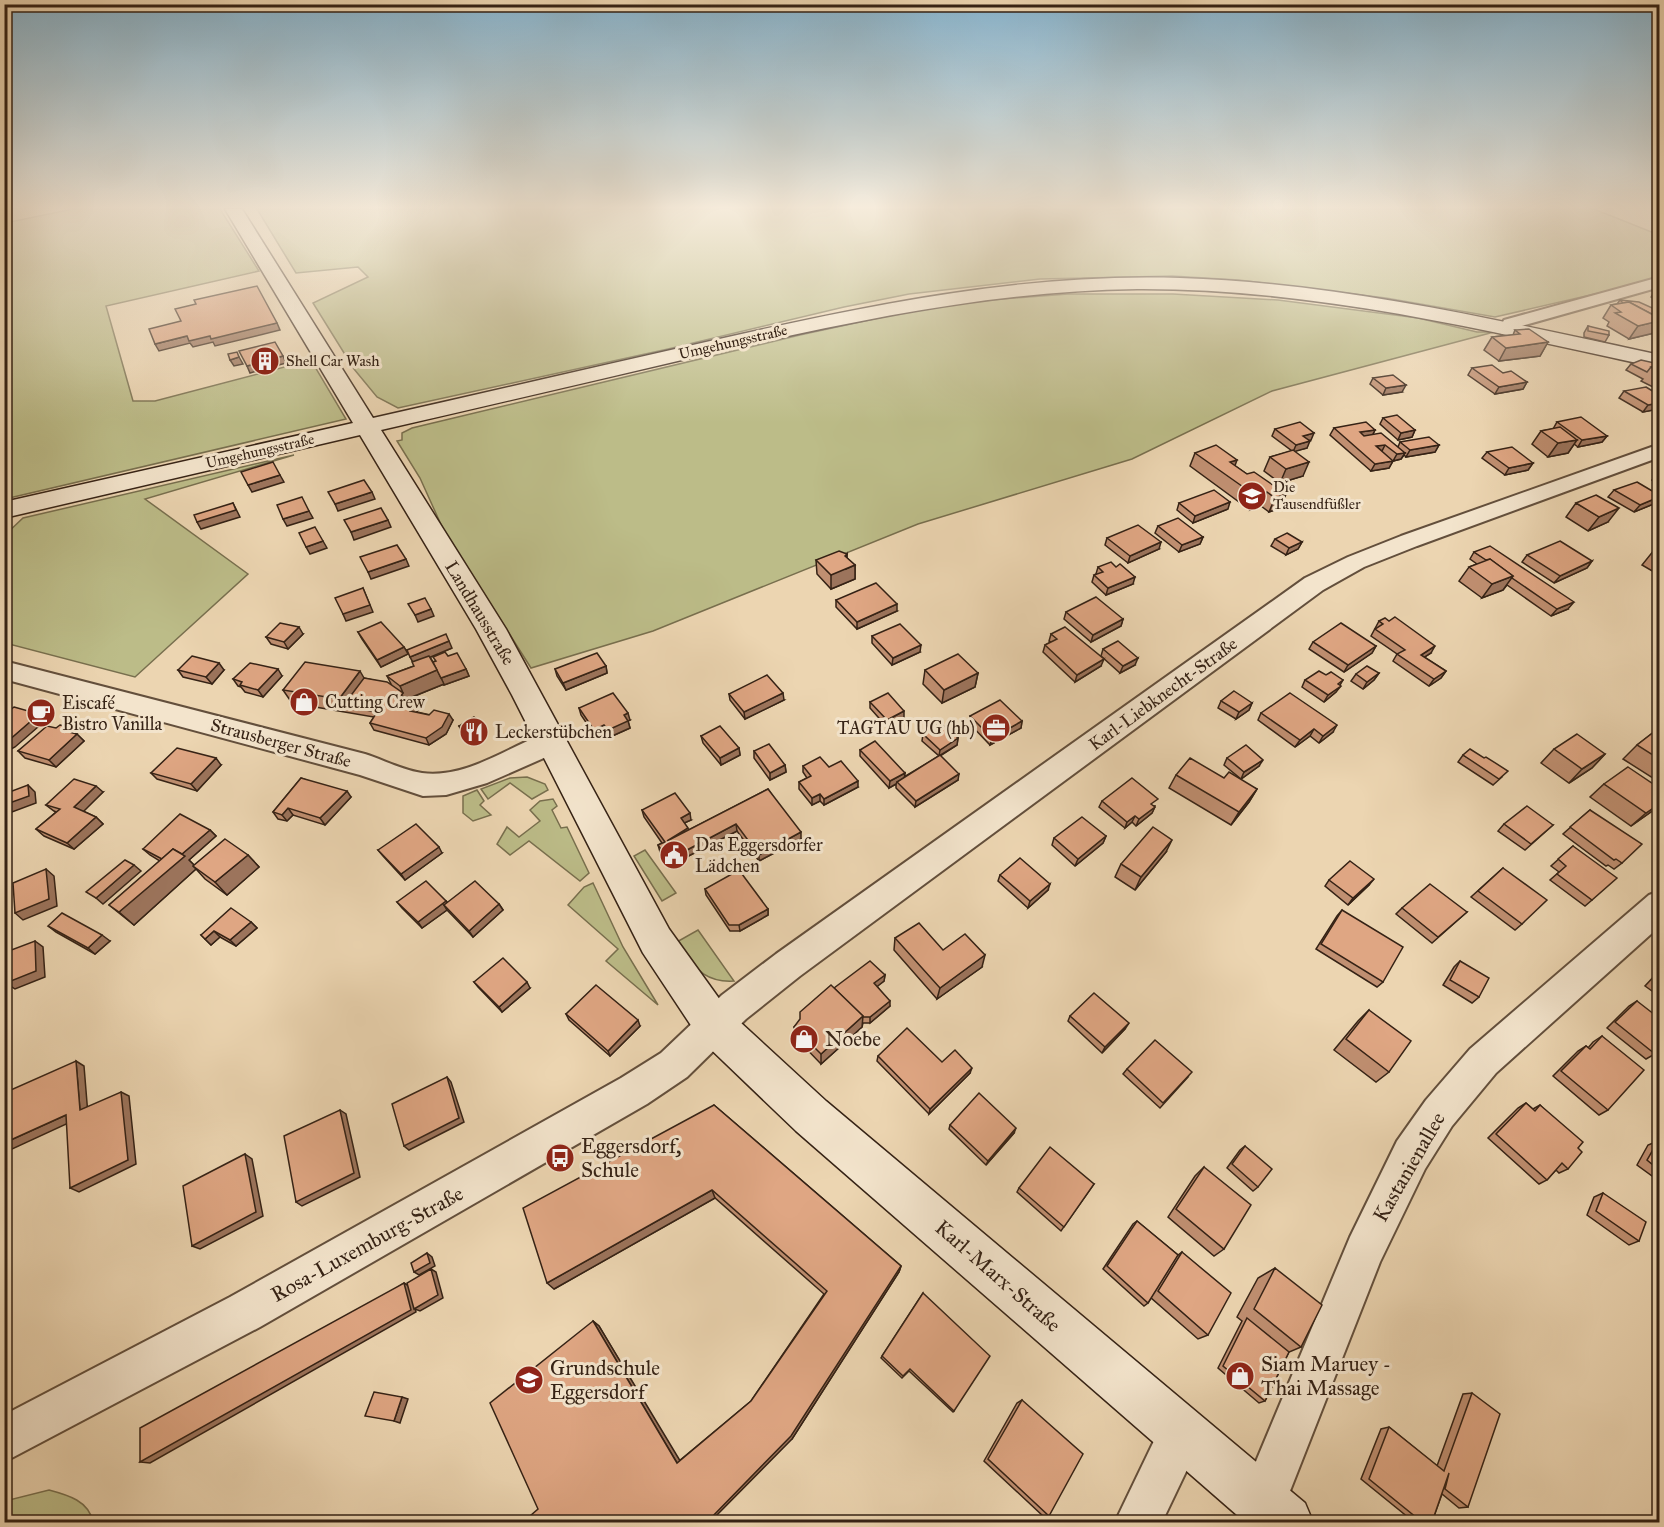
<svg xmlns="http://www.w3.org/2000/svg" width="1664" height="1527" viewBox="0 0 1664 1527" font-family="'IM FELL Great Primer',serif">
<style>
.green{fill:#bcbc88;stroke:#786f4e;stroke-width:1.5}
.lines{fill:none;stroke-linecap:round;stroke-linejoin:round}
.street-casing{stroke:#634f3c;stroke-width:4}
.secondary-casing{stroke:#352215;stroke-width:3}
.street{fill:#f3e4cc;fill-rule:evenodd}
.secondary{fill:#f3e4cc;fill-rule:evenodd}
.wall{fill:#c08f71;stroke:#352215;stroke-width:1.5}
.shaded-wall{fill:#9c745c;stroke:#352215;stroke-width:1.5}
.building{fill:#dfa683;stroke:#352215;stroke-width:1.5}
.labels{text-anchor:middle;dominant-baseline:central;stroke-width:6;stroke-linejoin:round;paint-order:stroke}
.far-street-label{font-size:15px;fill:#352215;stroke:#f3e4cc}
.far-poi-label{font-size:15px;fill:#352215;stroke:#f3e4cc;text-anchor:start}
.street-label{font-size:18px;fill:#352215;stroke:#f3e4cc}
.poi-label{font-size:18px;fill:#352215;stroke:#f3e4cc;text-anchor:start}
.near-poi-label{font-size:21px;fill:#352215;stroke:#f3e4cc;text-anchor:start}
.near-street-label{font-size:21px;fill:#352215;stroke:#f3e4cc}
</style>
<rect width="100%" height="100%" fill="#ecd5b1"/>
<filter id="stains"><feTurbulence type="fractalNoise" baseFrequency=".00333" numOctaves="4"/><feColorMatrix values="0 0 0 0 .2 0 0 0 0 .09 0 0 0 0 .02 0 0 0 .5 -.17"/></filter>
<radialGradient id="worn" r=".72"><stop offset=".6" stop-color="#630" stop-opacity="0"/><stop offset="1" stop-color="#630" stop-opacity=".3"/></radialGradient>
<g class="green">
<polygon points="73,209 220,209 259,271 106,306 133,401 155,401 311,360 346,419 5,499 5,223"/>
<polygon points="257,209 1594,209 1659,235 1660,279 1495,317 1386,298 1239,280 1172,276 1040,279 909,294 844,307 668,349 398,408 377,397 354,369 313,303 368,277 358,267 296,273"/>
<polygon points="1068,294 1173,294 1278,300 1418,318 1477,332 1494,332 1272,391 1132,459 918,524 653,631 531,668 443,529 420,478 397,441 402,440 402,433 412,428 800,335 925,308 977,301"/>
<polygon points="294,455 145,499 248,574 135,677 5,643 5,535 23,518"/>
<polygon points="527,777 545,784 548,790 532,799 510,783 488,799 481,789 510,778"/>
<polygon points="477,790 484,801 480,805 491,815 473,821 463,813 463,796"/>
<polygon points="553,799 557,806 552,810 561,828 567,827 589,873 580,881 529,841 510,855 497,844 507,827 519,837 540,821 530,810 540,801"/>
<polygon points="645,850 676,893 662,901 634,856"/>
<polygon points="593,883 623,947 658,1005 606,961 618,949 568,905 584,887"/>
<path d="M698,930L734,981C702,983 694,965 675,943Z"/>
<path d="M49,1490C68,1495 89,1501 93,1522H5V1501Z"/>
</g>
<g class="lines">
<g class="street-casing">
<g id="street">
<polygon points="1660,277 1660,287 1518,327 1514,334 1502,334 1499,330 1504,320"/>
<polygon points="1660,444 1660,457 1417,546 1364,567 1323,590 800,976 746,1019 687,1077 647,1104 260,1327 4,1462 4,1415 230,1297 621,1078 661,1053 722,995 776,954 1305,578 1348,557 1401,536"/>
<path d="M4,661L365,754C384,760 402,770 422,773C468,779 510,745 552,731L562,734L566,742L562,750L487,783L446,795L423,796L360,775L4,679Z"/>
<path d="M1660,891V926L1496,1073L1452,1126L1425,1169L1380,1262L1279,1519C1267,1524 1257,1524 1245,1519L1239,1502L1350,1237L1397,1141L1426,1100L1470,1049L1649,895Z"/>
<polygon points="1181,1411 1197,1418 1204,1434 1162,1522 1115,1522 1165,1418"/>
</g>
</g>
<g class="secondary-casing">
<path id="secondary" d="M225,209H242L373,418C484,393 595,367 706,342C863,306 1019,273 1180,278C1342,283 1501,321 1660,355V368C1488,331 1314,288 1137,289C988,291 844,323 699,356C593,381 487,406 381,430L506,629L669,929L728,1011L826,1101L1305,1503L1313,1522H1245L796,1131L700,1039L643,953L512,695L476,629L360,435L4,518V502L353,423Z"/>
</g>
<use href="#street" class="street"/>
<use href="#secondary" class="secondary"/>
</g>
<g class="wall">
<polygon points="1659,290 1659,302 1651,297 1655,291"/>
<polygon points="1620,300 1659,311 1659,333 1656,331 1654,333 1629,339 1607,326 1609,322 1603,318 1611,305 1617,304"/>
<polygon points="1588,326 1609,335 1605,342 1584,337 1584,333"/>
<polygon points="1515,330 1548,342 1540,356 1499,361 1484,350 1492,337 1513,335"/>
<polygon points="1631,364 1659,364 1659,390 1641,381 1643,379 1626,370"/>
<polygon points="1472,368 1503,373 1527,382 1523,389 1495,394 1468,375"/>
<polygon points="1373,378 1402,392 1383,395 1370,384"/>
<polygon points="1624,391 1659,395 1659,409 1643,412 1619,398"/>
<polygon points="1383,418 1415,430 1412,437 1398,440 1380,424"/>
<polygon points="1557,422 1607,436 1602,442 1578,447 1574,444 1568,453 1548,457 1532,444 1541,431 1553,429"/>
<polygon points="1334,428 1375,430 1373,434 1398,447 1400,442 1439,445 1435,452 1406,457 1404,455 1401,459 1393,461 1389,468 1371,471 1330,435"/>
<polygon points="1275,429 1311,440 1309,440 1307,448 1294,451 1303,476 1280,483 1264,471 1270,457 1292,451 1272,436"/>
<polygon points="1487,452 1533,463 1528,470 1505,475 1482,458"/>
<polygon points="1195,453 1235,466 1247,474 1286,494 1280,508 1269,512 1261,506 1250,510 1190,466"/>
<polygon points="1657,473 1659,473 1659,485 1652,480"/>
<polygon points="1614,490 1656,503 1634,512 1608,497"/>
<polygon points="1179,503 1228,509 1193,523 1177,510"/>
<polygon points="1576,503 1608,522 1588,531 1566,517"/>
<polygon points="1158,526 1203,537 1200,544 1179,552 1155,533"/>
<polygon points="1107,538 1159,549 1128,563 1105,545"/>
<polygon points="1275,539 1302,542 1298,549 1286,555 1271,546"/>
<polygon points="1659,548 1659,575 1642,565 1654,550"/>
<polygon points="1474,552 1568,609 1551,616 1507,585 1503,590 1482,598 1459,581 1469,567 1477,564 1470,559"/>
<polygon points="847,554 847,558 855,565 855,579 831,589 817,574 816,560"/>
<polygon points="1527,555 1592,561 1587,568 1554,583 1522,562"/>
<polygon points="1098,567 1133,584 1106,595 1092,582 1094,575 1096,574"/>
<polygon points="836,600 897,611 857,629 836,607"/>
<polygon points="1066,612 1123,619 1121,626 1091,642 1064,619"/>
<polygon points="1379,621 1431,653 1424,657 1446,671 1441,678 1429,686 1393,661 1397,654 1371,636"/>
<polygon points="358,632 404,647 408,654 381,667 362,639"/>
<polygon points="303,634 288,649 271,644 266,637"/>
<polygon points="1051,634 1101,666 1075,682 1043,652 1045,645 1051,642 1049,641"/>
<polygon points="872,636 920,652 892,665 872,643"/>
<polygon points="1313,642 1376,646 1372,653 1344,672 1309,649"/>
<polygon points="452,648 430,657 433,662 448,656 466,669 469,676 444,685 444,684 410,698 419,707 417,712 453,720 446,734 429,745 374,730 370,723 374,717 292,703 283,690 364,678 391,684 387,676 414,666 413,662 407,650"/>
<polygon points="1103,649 1135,665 1120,673 1101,656"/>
<polygon points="606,666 607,673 566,690 557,676 555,669"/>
<polygon points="178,670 224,670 212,684 183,677"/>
<polygon points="925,670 978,673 975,687 942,703 923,684"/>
<polygon points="1379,673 1374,680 1363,689 1351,681 1356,674"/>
<polygon points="1326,675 1343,680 1336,692 1324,702 1302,687 1305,680"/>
<polygon points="282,676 263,697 245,692 241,687 238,686 233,679"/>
<polygon points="729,694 784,700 745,719 730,700"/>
<polygon points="1221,701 1252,703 1249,710 1236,719 1218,708"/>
<polygon points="870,702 904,718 886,726 870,708"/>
<polygon points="579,708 630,720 628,721 630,728 610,737 606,732 596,737 581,715"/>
<polygon points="1261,713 1333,732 1319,743 1310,736 1295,747 1258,720"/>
<polygon points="970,716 1022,721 1021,728 990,745 969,723"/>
<polygon points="483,724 486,731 471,741 462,733 459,726"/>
<polygon points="69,727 84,741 56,767 25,758 18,751 56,728"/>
<polygon points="1659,728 1659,782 1623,759 1637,745"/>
<polygon points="923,734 958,738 957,745 940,756 958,780 915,807 896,788 896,784 889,788 860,756 860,750 905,773 904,777 939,756 922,741"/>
<polygon points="701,736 739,748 740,755 721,765 703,743"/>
<polygon points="1554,749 1605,754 1592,768 1569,783 1541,763"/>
<polygon points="754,751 785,765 786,772 770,780 754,758"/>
<polygon points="1463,755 1502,777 1493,785 1458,762"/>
<polygon points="1227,758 1259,766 1241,779 1224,765"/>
<polygon points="221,765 197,791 157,779 151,773"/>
<polygon points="803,766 858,787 824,805 820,801 812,805 799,789 799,782 807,778 803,772"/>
<polygon points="1176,775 1224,778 1257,789 1249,802 1231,825 1169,788"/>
<polygon points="301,778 351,797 325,825 293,815 287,821 278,819 273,812"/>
<polygon points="1604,784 1655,809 1631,826 1590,797"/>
<polygon points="768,789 801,839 759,861 737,831 669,866 660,852 658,845 662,843 644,817 642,810 691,820 684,823 689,830"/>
<polygon points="103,792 83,811 96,817 103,824 74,849 44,836 36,829 56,812 54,811 46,805"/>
<polygon points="1102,801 1155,806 1152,813 1136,826 1132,822 1125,828 1099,807"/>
<polygon points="1590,810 1622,863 1614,869 1608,865 1606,866 1563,834"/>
<polygon points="1504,824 1553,825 1525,850 1498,831"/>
<polygon points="210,830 216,836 189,860 194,865 248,855 259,867 227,895 205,879 196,869 134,925 109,905 160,861 150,855 143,849"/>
<polygon points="1106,836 1103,843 1075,866 1052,845 1054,838"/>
<polygon points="1573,846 1592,900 1585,906 1550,880 1559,872 1551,866"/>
<polygon points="378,850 442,853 405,880 383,856"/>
<polygon points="1166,852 1135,890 1115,877 1121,864"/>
<polygon points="1503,868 1522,924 1515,930 1471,897"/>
<polygon points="1000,875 1048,890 1028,908 998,881"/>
<polygon points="1329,880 1369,885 1348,905 1325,886"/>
<polygon points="705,889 768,909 768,915 740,931 730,931 706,895"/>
<polygon points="446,901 447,902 499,904 503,910 473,937 447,910 422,928 402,908 397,902"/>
<polygon points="1402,908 1467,912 1432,943 1396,914"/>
<polygon points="1342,910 1383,982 1377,987 1316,949 1337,916"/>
<polygon points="251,922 257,928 236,946 220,937 211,945 201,935"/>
<polygon points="48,926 110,941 95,954 56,932"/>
<polygon points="895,938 943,950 982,967 937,999 894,950"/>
<polygon points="1460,961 1479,997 1472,1003 1443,985 1454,967"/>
<polygon points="1659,971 1659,996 1645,986"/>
<polygon points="885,975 884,981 877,986 890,1006 870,1023 863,1023 862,1027 821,1064 795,1037 794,1027 834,988"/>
<polygon points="474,982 530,988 502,1012 478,987"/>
<polygon points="1637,1001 1655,1054 1646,1059 1607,1028 1629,1006"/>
<polygon points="1369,1010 1389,1072 1376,1082 1334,1050 1358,1021"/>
<polygon points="566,1014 640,1026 610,1056 569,1020"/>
<polygon points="1070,1016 1125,1029 1102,1053 1068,1021"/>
<polygon points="1602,1036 1608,1110 1599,1115 1553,1076 1578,1051 1586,1046 1588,1048 1593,1042"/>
<polygon points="878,1056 942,1062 970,1073 929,1114 877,1061"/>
<polygon points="1127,1069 1188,1077 1160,1108 1123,1074"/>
<polygon points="1526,1103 1533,1109 1540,1105 1578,1148 1568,1169 1559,1173 1556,1170 1547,1180 1539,1184 1488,1138 1518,1108"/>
<polygon points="714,1105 901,1266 899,1272 792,1439 538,1509 593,1321 599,1326 679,1461 751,1401 824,1294 715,1198 554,1289"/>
<polygon points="950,1125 1014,1133 986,1165 949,1129"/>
<polygon points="1658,1141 1659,1142 1659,1181 1637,1165 1648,1145"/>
<polygon points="1245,1146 1258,1187 1253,1191 1227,1168 1240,1150"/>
<polygon points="1204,1167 1224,1249 1214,1256 1168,1217 1195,1176"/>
<polygon points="1094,1184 1061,1231 1017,1192 1019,1188"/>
<polygon points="1603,1193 1639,1241 1629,1245 1587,1215 1594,1197"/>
<polygon points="1137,1221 1178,1255 1182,1252 1208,1335 1198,1339 1151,1298 1148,1303 1144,1306 1103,1269 1133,1224"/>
<polygon points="1275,1268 1301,1347 1289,1352 1265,1401 1259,1403 1218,1368 1242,1321 1237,1317 1258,1278"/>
<polygon points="923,1293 954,1411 953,1412 909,1371 902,1378 881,1358"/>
<polygon points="1472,1393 1468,1507 1459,1508 1442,1494 1432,1522 1414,1522 1361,1479 1381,1429 1389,1427 1437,1466 1463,1394"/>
<polygon points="1022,1400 1049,1516 1043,1516 984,1461 1017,1403"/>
<polygon points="1500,1518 1510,1518 1515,1522 1499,1522"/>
</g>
<g class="shaded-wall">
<polygon points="4,211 6,214 7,220 4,220"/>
<polygon points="1659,321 1659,326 1654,333 1629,339 1638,326"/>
<polygon points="277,323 280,330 215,346 213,342 193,347 190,343 159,351 155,344 187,336 210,336"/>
<polygon points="1548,342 1540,356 1499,361 1506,348"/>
<polygon points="283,356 286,363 250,373 247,366"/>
<polygon points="239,357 243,364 234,366 230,360"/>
<polygon points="1527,382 1523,389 1495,394 1499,387"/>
<polygon points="1406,385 1402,392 1383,395 1386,388"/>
<polygon points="1659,403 1659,409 1643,412 1648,405"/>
<polygon points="1375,430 1372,436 1357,439 1360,432"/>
<polygon points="1415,430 1412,437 1398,440 1401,433"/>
<polygon points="1314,433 1311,440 1300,443 1303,436"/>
<polygon points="1607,436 1602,442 1578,447 1582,440"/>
<polygon points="1577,440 1568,453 1548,457 1558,443"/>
<polygon points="1310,441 1307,448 1293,452 1296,445"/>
<polygon points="1385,445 1382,451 1376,446"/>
<polygon points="1439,445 1435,452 1406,457 1410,450"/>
<polygon points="1405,453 1401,459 1393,461 1389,468 1371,471 1375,464 1393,461 1397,454"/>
<polygon points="1237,460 1232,474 1230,462"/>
<polygon points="1309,462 1303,476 1280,483 1286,469"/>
<polygon points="1533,463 1528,470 1505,475 1509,468"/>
<polygon points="280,475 284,482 252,492 248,485"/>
<polygon points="372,492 375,499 338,511 335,504"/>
<polygon points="1267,492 1261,506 1250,510 1256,496"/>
<polygon points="1286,494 1280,508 1269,512 1275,498"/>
<polygon points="1659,497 1659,499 1656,503 1634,512 1640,505"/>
<polygon points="1230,502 1228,509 1193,523 1195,516"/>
<polygon points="233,503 240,517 201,529 197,522"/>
<polygon points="1619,508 1608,522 1588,531 1599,517"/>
<polygon points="309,511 313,518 287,526 283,519"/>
<polygon points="388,520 391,527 354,540 351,532"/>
<polygon points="1203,537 1200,544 1179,552 1182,545"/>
<polygon points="323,541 327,548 310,554 306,547"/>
<polygon points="1161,542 1159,549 1128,563 1130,556"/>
<polygon points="1302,542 1298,549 1286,555 1289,548"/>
<polygon points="847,554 846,569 855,565 855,579 831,589 831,575"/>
<polygon points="406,559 409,566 371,579 368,572"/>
<polygon points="1592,561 1587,568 1554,583 1560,576"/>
<polygon points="1513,576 1503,590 1482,598 1492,584"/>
<polygon points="1135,577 1133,584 1106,595 1108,588"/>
<polygon points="363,588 373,612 346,621 343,614"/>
<polygon points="1574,602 1568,609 1551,616 1557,609"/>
<polygon points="897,604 897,611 857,629 857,622"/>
<polygon points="431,609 434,616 418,622 415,615"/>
<polygon points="1123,619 1121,626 1091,642 1093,635"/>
<polygon points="299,627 303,634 288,649 284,642"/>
<polygon points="449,641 452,648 414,664 410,657"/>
<polygon points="921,645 920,652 892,665 893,658"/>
<polygon points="1376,646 1372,653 1344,672 1348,665"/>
<polygon points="1435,646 1431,653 1417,662 1421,655"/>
<polygon points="404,647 408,654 381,667 377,660"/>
<polygon points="1138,658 1135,665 1120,673 1123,666"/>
<polygon points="1104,659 1101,666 1075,682 1077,675"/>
<polygon points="219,663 224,670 212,684 206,677"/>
<polygon points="606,666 607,673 566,690 563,683"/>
<polygon points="278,669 282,676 263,697 258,690"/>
<polygon points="466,669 469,676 444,685 441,678"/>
<polygon points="437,670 444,684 407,699 401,696 403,693 400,686"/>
<polygon points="360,671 368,685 343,706 339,699"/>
<polygon points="1446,671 1441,678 1429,686 1434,679"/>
<polygon points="978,673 975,687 942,703 944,690"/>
<polygon points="1379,673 1374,680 1363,689 1367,682"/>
<polygon points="1341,686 1336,692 1324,702 1328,695"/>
<polygon points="783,693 784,700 745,719 744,712"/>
<polygon points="416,700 419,707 414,718 410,711"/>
<polygon points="1252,703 1249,710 1236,719 1239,712"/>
<polygon points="904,711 904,718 886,726 887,720"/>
<polygon points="628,713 630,720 628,721 630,728 610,737 608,730 624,715"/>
<polygon points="39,714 46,720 15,747 4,753 4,742"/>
<polygon points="449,714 453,720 446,734 429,745 426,738"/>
<polygon points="1022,721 1021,728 990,745 992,738"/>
<polygon points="483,724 486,731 471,741 468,734"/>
<polygon points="604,725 606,732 596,737 594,730"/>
<polygon points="1337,725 1333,732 1319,743 1323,736"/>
<polygon points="69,727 75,734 65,731"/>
<polygon points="1314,729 1310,736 1295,747 1300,740"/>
<polygon points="77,734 84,741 56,767 49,760"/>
<polygon points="958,738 957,745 939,756 940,750"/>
<polygon points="739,748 740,755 721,765 720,758"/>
<polygon points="1605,754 1592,768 1569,783 1582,769"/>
<polygon points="216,758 221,765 197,791 191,784"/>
<polygon points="1263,760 1259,766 1241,779 1244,772"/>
<polygon points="785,765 786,772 770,780 770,773"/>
<polygon points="905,773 904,779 897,782 896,784 889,788 890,781"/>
<polygon points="959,774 958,780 915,807 916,801"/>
<polygon points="858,781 858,787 824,805 824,799"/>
<polygon points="28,785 35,792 36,803 4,815 4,805"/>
<polygon points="96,786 103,792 81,814 74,807"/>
<polygon points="1257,789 1249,802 1231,825 1239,812"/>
<polygon points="347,791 351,797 325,825 320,818"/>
<polygon points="820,794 820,801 812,805 812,798"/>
<polygon points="1659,804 1659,805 1655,809 1631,826 1646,813"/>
<polygon points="1155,807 1152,813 1136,826 1139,819"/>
<polygon points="288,808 293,815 287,821 282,815"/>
<polygon points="690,813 691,820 682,824 681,818"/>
<polygon points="1135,816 1132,822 1125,828 1127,822"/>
<polygon points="96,817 103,824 74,849 67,843"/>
<polygon points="736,824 737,831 669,866 668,860"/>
<polygon points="210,830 216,836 189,860 197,868 193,866 196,869 134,925 119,912 170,864"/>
<polygon points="801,832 801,839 759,861 759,855"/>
<polygon points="1106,836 1103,843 1075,866 1078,859"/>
<polygon points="1172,840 1166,852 1135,890 1141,877"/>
<polygon points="439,847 442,853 405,880 401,874"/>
<polygon points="248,855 259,867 227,895 215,882"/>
<polygon points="134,865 141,871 103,904 96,898"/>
<polygon points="46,869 54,876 57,906 23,920 15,913"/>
<polygon points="1374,879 1369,885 1348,905 1353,898"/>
<polygon points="1050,884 1048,890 1028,908 1030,901"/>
<polygon points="446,901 450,907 444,905 447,910 422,928 418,922"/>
<polygon points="499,904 503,910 473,937 469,931"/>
<polygon points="768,909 768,915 740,931 739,925"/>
<polygon points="251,922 257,928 236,946 230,940"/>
<polygon points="214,931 220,937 211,945 205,939"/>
<polygon points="102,935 110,941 95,954 88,948"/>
<polygon points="35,941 43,947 45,977 15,989 6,983"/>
<polygon points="985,955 982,967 937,999 940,988"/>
<polygon points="885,975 884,981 874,989 874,983"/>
<polygon points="527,982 530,988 502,1012 499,1007"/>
<polygon points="890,1001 890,1006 870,1023 870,1017"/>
<polygon points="863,1016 862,1027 821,1064 821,1054"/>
<polygon points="638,1020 640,1026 610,1056 608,1051"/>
<polygon points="1129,1023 1125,1029 1102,1053 1105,1047"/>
<polygon points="76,1061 84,1066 88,1115 80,1110"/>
<polygon points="972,1068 970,1073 929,1114 930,1109"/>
<polygon points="447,1077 451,1082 464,1122 409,1150 404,1146"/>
<polygon points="121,1092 129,1096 136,1164 79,1192 70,1188"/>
<polygon points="340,1110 346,1114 360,1177 302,1206 296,1202"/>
<polygon points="66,1115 75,1120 10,1150 4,1147 4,1143"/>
<polygon points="1016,1128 1014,1133 986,1165 988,1161"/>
<polygon points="245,1154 252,1159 263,1216 200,1249 192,1246"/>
<polygon points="712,1190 715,1198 554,1289 547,1283"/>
<polygon points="427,1253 432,1257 435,1266 419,1275 414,1272"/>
<polygon points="901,1266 899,1272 792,1439 710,1522 707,1522"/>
<polygon points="431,1269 436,1272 443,1298 420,1311 415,1309 416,1312 150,1463 140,1462 404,1283 409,1286"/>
<polygon points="593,1321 599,1326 682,1464 677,1463"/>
<polygon points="402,1397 408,1399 400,1423 394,1421"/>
</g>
<g class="building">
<polygon points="257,286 277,323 211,339 210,336 189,341 187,336 155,344 149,329 181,321 175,309 196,304 194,300"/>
<polygon points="1620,300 1639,302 1659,311 1659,318 1629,302 1623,303"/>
<polygon points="1629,302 1659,318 1659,321 1638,326 1615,313 1621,312 1611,305"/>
<polygon points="1588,326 1609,331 1609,335 1588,331"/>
<polygon points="1529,329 1548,342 1506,348 1492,337 1520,334 1515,330"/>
<polygon points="275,342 283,356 247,366 239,351"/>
<polygon points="237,352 239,357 230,360 228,354"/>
<polygon points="1641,360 1659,364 1659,365 1651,367 1647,372 1631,364"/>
<polygon points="1492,365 1503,373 1511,371 1527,382 1499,387 1472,368"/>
<polygon points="1659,365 1659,372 1651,367"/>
<polygon points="1393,375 1406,385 1386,388 1373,378"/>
<polygon points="1646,387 1659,395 1659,403 1648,405 1624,391"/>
<polygon points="1397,415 1415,430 1401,433 1383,418"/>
<polygon points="1581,417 1607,436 1582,440 1557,422"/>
<polygon points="1300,422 1314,433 1303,436 1310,441 1296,445 1275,429"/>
<polygon points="1366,422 1375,430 1360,432 1364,436 1381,433 1405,453 1397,454 1385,445 1376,446 1393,461 1375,464 1334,428"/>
<polygon points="1560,427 1577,440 1558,443 1541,431"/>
<polygon points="1429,437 1439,445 1410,450 1400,442"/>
<polygon points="1216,445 1237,460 1230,462 1247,474 1254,472 1286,494 1275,498 1267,492 1256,496 1195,453"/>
<polygon points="1512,447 1533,463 1509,468 1487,452"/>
<polygon points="1293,450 1309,462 1286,469 1270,457"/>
<polygon points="273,462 280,475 248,485 241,472"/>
<polygon points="364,480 372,492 335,504 328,492"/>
<polygon points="1637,482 1659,495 1659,497 1640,505 1614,490"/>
<polygon points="1214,490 1230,502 1195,516 1179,503"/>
<polygon points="1596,495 1619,508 1599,517 1576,503"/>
<polygon points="302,497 309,511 283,519 277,505"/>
<polygon points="233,503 236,510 197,522 194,515"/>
<polygon points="381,508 388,520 351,532 344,520"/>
<polygon points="1178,518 1203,537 1182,545 1158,526"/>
<polygon points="1138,525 1161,542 1130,556 1107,538"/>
<polygon points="315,527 323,541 306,547 299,533"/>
<polygon points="1287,533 1302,542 1289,548 1275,539"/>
<polygon points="1560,541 1592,561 1560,576 1527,555"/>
<polygon points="397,545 406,559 368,572 360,557"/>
<polygon points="1490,546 1574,602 1557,609 1512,578 1513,576 1490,559 1486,560 1474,552"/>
<polygon points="1659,548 1659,554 1654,550"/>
<polygon points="839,551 847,554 845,556 855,565 831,575 816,560"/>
<polygon points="1490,559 1513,576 1492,584 1469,567"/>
<polygon points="1111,562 1116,567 1120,564 1135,577 1108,588 1094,575 1103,572 1098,567"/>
<polygon points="876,583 897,604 857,622 836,600"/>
<polygon points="363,588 370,605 343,614 335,598"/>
<polygon points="1096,597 1123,619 1093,635 1066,612"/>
<polygon points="425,598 431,609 415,615 408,604"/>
<polygon points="1395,617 1435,646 1421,655 1446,671 1434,679 1397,654 1405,650 1375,629 1383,624 1379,621 1385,618 1389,621"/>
<polygon points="381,622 404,647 377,660 358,632"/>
<polygon points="280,623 299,627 284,642 266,637"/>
<polygon points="1341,623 1376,646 1348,665 1313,642"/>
<polygon points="900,624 921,645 893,658 872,636"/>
<polygon points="1065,627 1104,659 1077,675 1045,645 1057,639 1051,634"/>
<polygon points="446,634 449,641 410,657 407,650"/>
<polygon points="1118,641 1138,658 1123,666 1103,649"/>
<polygon points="445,652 448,656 457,653 466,669 441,678 433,662 436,661 433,657"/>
<polygon points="597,653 606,666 563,683 555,669"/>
<polygon points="958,654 978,673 944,690 925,670"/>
<polygon points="192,656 219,663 206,677 178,670"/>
<polygon points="429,656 437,670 400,686 387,676 414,666 412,662"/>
<polygon points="305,662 360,671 339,699 283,690"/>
<polygon points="250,663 278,669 258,690 240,685 242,682 233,679"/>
<polygon points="1367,666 1379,673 1367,682 1356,674"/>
<polygon points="1319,671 1326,675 1331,672 1343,680 1338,684 1341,686 1328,695 1305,680"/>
<polygon points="767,675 783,693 744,712 729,694"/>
<polygon points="364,678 387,682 403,693 401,696 416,700 410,711 429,715 434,710 449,714 442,727 426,738 370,723 377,712 343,706"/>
<polygon points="1234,691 1252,703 1239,712 1221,701"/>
<polygon points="613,693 628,713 624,715 628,721 608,730 604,725 594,730 579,708"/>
<polygon points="888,693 904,711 887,720 870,702"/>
<polygon points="1290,693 1337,725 1323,736 1314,729 1300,740 1261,713"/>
<polygon points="1000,700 1022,721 992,738 970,716"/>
<polygon points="14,707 39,714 8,741 4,742 4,715"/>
<polygon points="474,717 483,724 468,734 459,726"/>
<polygon points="940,723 958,738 940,750 923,734"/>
<polygon points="60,725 69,727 65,731 77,734 49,760 18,751 47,726 56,728"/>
<polygon points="720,726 739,748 720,758 701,736"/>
<polygon points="1659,728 1659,759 1637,745"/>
<polygon points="1577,734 1605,754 1582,769 1554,749"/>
<polygon points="875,741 905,773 890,781 860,750"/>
<polygon points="769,744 785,765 770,773 754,751"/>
<polygon points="1246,745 1263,760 1244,772 1227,758"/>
<polygon points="177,748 216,758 191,784 151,773"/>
<polygon points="1470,749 1484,758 1486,757 1508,771 1499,779 1463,755"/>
<polygon points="940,755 959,774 916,801 897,782"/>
<polygon points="820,757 829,767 841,761 858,781 824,799 820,794 812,798 799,782 811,776 803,766"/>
<polygon points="1190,758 1224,778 1229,772 1257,789 1239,812 1176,775"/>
<polygon points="1628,767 1659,788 1659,804 1646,813 1604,784"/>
<polygon points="301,778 347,791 320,818 288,808 282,815 273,812"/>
<polygon points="1132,778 1158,799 1151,804 1155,807 1139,819 1135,816 1127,822 1102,801"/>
<polygon points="74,779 96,786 74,807 96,817 67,843 36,829 60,809 46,805"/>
<polygon points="28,785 29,796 4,805 4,794"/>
<polygon points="768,789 801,832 759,855 736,824 668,860 658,845 665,842 642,810 675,793 690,813 681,818 688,828 667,841"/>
<polygon points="1527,806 1553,825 1531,844 1504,824"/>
<polygon points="1590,810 1642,844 1622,863 1616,859 1614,860 1570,827"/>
<polygon points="180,814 210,830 182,854 173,849 162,859 143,849"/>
<polygon points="1082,817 1106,836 1078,859 1054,838"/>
<polygon points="416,824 439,847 401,874 378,850"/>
<polygon points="1153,827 1172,840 1141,877 1121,864"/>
<polygon points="225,839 248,855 215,882 193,866"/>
<polygon points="1573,846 1617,878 1592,900 1557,874 1566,866 1558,859"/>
<polygon points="173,849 185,856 119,912 109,905"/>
<polygon points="1020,858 1050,884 1030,901 1000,875"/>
<polygon points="125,860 134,865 96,898 86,892"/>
<polygon points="1350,861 1374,879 1353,898 1329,880"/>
<polygon points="1503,868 1547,900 1522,924 1478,891"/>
<polygon points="46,869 49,899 15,913 13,883"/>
<polygon points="739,870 768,909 739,925 729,925 705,889"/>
<polygon points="426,881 446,901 418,922 397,902"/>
<polygon points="475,881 499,904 469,931 444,905"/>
<polygon points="1430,884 1467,912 1438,937 1402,908"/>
<polygon points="231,908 251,922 230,940 214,931 205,939 201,935"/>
<polygon points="1342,910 1403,947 1383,982 1321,944"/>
<polygon points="62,913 102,935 88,948 48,926"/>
<polygon points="919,923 943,950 965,934 985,955 940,988 895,938"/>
<polygon points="35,941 36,971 6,983 6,952"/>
<polygon points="503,958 527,982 499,1007 474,982"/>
<polygon points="870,961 885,975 874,983 890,1001 870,1017 863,1017 863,1016 834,988"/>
<polygon points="1460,961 1489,978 1479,997 1450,980"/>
<polygon points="1659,974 1659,984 1654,980"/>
<polygon points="596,985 638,1020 608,1051 566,1014"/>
<polygon points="831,985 863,1016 821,1054 794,1027 800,1019 800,1012"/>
<polygon points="1094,993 1129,1023 1105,1047 1070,1016"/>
<polygon points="1637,1001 1659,1018 1659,1049 1655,1054 1615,1022"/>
<polygon points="1369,1010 1411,1041 1389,1072 1346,1039"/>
<polygon points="907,1028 942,1062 955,1050 972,1068 930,1109 878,1056"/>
<polygon points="1602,1036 1644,1070 1608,1110 1561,1071 1586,1046 1590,1049"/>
<polygon points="1155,1040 1192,1072 1163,1103 1127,1069"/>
<polygon points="76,1061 80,1110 121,1092 128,1160 70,1188 66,1115 4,1143 4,1093"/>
<polygon points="447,1077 459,1118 404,1146 392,1104"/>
<polygon points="979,1093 1016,1128 988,1161 950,1125"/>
<polygon points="1526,1103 1535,1111 1540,1105 1583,1142 1578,1148 1582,1152 1568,1169 1562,1163 1547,1180 1496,1134"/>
<polygon points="714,1105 901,1266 791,1436 707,1522 523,1522 538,1509 490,1403 593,1321 677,1463 751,1401 827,1291 712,1190 547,1283 523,1208"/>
<polygon points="340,1110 354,1173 296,1202 284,1136"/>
<polygon points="1658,1141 1659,1142 1659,1170 1647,1160"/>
<polygon points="1245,1146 1272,1169 1258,1187 1232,1164"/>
<polygon points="1050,1147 1094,1184 1064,1227 1019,1188"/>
<polygon points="245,1154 256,1212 192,1246 183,1186"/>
<polygon points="1204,1167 1251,1205 1224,1249 1176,1209"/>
<polygon points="1603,1193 1646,1222 1639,1241 1596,1211"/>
<polygon points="1137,1221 1178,1255 1148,1303 1107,1266"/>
<polygon points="1182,1252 1231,1293 1208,1335 1158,1291"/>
<polygon points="427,1253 430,1263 414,1272 411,1263"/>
<polygon points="1275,1268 1322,1305 1301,1347 1254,1309"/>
<polygon points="431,1269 438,1295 414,1309 407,1283"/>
<polygon points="404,1283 411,1310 140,1462 140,1428"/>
<polygon points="923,1293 990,1356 954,1411 910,1369 903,1376 882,1356"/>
<polygon points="1247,1318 1289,1352 1265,1401 1223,1366"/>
<polygon points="374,1392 402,1397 394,1421 365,1416"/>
<polygon points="1472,1393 1500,1414 1468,1507 1445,1489 1449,1473 1432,1522 1422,1522 1369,1479 1389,1427 1444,1471"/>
<polygon points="1022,1400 1083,1454 1049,1516 988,1459"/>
<polygon points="1510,1518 1515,1522 1509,1522"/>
</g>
<linearGradient id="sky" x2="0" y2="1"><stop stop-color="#88b6d1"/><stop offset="0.49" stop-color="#f6ecdc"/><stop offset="1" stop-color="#f6ecdc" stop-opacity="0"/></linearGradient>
<rect width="1664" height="423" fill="url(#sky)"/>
<defs>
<g id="building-disc" transform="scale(1.5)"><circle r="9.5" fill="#8f2418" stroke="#f3e4cc"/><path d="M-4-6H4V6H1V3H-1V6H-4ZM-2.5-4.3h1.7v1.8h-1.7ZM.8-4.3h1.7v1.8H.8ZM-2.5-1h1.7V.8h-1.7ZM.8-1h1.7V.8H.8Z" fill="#fff"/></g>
<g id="school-disc" transform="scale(1.5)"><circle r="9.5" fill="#8f2418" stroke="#f3e4cc"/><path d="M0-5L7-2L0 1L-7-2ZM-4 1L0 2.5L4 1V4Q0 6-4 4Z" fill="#fff"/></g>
<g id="shop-disc" transform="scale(1.5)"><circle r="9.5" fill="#8f2418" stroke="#f3e4cc"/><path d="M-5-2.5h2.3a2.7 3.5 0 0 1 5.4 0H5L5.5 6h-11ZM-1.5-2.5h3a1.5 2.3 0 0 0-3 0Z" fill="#fff"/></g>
<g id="cafe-disc" transform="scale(1.5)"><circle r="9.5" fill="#8f2418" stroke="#f3e4cc"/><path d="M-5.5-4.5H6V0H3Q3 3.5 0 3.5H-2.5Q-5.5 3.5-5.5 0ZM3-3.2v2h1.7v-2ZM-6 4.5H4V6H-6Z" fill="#fff"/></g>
<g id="office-disc" transform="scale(1.5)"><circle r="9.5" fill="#8f2418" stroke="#f3e4cc"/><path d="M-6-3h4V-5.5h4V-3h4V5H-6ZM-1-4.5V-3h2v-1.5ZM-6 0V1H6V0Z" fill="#fff"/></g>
<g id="restaurant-disc" transform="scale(1.5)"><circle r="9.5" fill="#8f2418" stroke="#f3e4cc"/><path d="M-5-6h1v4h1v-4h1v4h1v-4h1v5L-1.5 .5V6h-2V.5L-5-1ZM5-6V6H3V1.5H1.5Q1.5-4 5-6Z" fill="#fff"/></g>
<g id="civic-disc" transform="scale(1.5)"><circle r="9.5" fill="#8f2418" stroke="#f3e4cc"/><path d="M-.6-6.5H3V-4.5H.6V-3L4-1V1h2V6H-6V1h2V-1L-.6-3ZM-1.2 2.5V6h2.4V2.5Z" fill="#fff"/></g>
<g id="bus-disc" transform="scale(1.5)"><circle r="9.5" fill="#8f2418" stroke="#f3e4cc"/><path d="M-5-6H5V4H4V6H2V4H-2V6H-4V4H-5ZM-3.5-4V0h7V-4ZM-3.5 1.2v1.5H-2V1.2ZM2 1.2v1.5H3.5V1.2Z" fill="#fff"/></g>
</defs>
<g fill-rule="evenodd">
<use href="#building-disc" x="265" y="361"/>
<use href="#school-disc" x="1252" y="496"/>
<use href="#shop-disc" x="304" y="702"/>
<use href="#cafe-disc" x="41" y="713"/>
<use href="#office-disc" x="996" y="728"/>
<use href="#restaurant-disc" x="474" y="732"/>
<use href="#civic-disc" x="674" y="855"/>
<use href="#shop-disc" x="804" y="1039"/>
<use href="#bus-disc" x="560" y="1158"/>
<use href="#shop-disc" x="1240" y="1376"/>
<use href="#school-disc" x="529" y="1380"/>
</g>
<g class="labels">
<g class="far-street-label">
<text transform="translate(733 342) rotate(-13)">Umgehungsstraße</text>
<text transform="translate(260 451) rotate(-13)">Umgehungsstraße</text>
</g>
<g class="far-poi-label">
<text x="286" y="361">Shell Car Wash</text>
<text x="1273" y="487">Die<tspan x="1273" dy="17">Tausendfüßler</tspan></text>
</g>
<g class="street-label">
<text transform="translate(480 613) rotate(59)">Landhausstraße</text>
<text transform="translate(1163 694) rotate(-36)">Karl-Liebknecht-Straße</text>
<text transform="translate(281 743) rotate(15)">Strausberger Straße</text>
</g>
<g class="poi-label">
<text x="325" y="702">Cutting Crew</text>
<text x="62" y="703">Eiscafé<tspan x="62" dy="21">Bistro Vanilla</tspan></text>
<text x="975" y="728" text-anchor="end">TAGTAU UG (hb)</text>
<text x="495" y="732">Leckerstübchen</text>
<text x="695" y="845">Das Eggersdorfer<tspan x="695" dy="21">Lädchen</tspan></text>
</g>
<g class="near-poi-label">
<text x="825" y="1039">Noebe</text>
<text x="581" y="1146">Eggersdorf,<tspan x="581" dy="24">Schule</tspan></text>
<text x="1261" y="1364">Siam Maruey -<tspan x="1261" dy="24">Thai Massage</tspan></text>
<text x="550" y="1368">Grundschule<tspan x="550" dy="24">Eggersdorf</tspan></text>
</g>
<g class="near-street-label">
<text transform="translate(1409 1167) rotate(-60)">Kastanienallee</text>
<text transform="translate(367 1244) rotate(-29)">Rosa-Luxemburg-Straße</text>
<text transform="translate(998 1276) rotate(41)">Karl-Marx-Straße</text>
</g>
</g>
<rect width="1664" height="1527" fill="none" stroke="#ecd5b1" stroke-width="24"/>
<rect x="6" y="6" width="1652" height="1515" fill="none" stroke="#352215" stroke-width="3"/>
<rect x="12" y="12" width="1640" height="1503" fill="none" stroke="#352215" stroke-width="1.5"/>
<rect width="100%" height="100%" filter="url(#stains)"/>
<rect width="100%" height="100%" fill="url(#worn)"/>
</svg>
